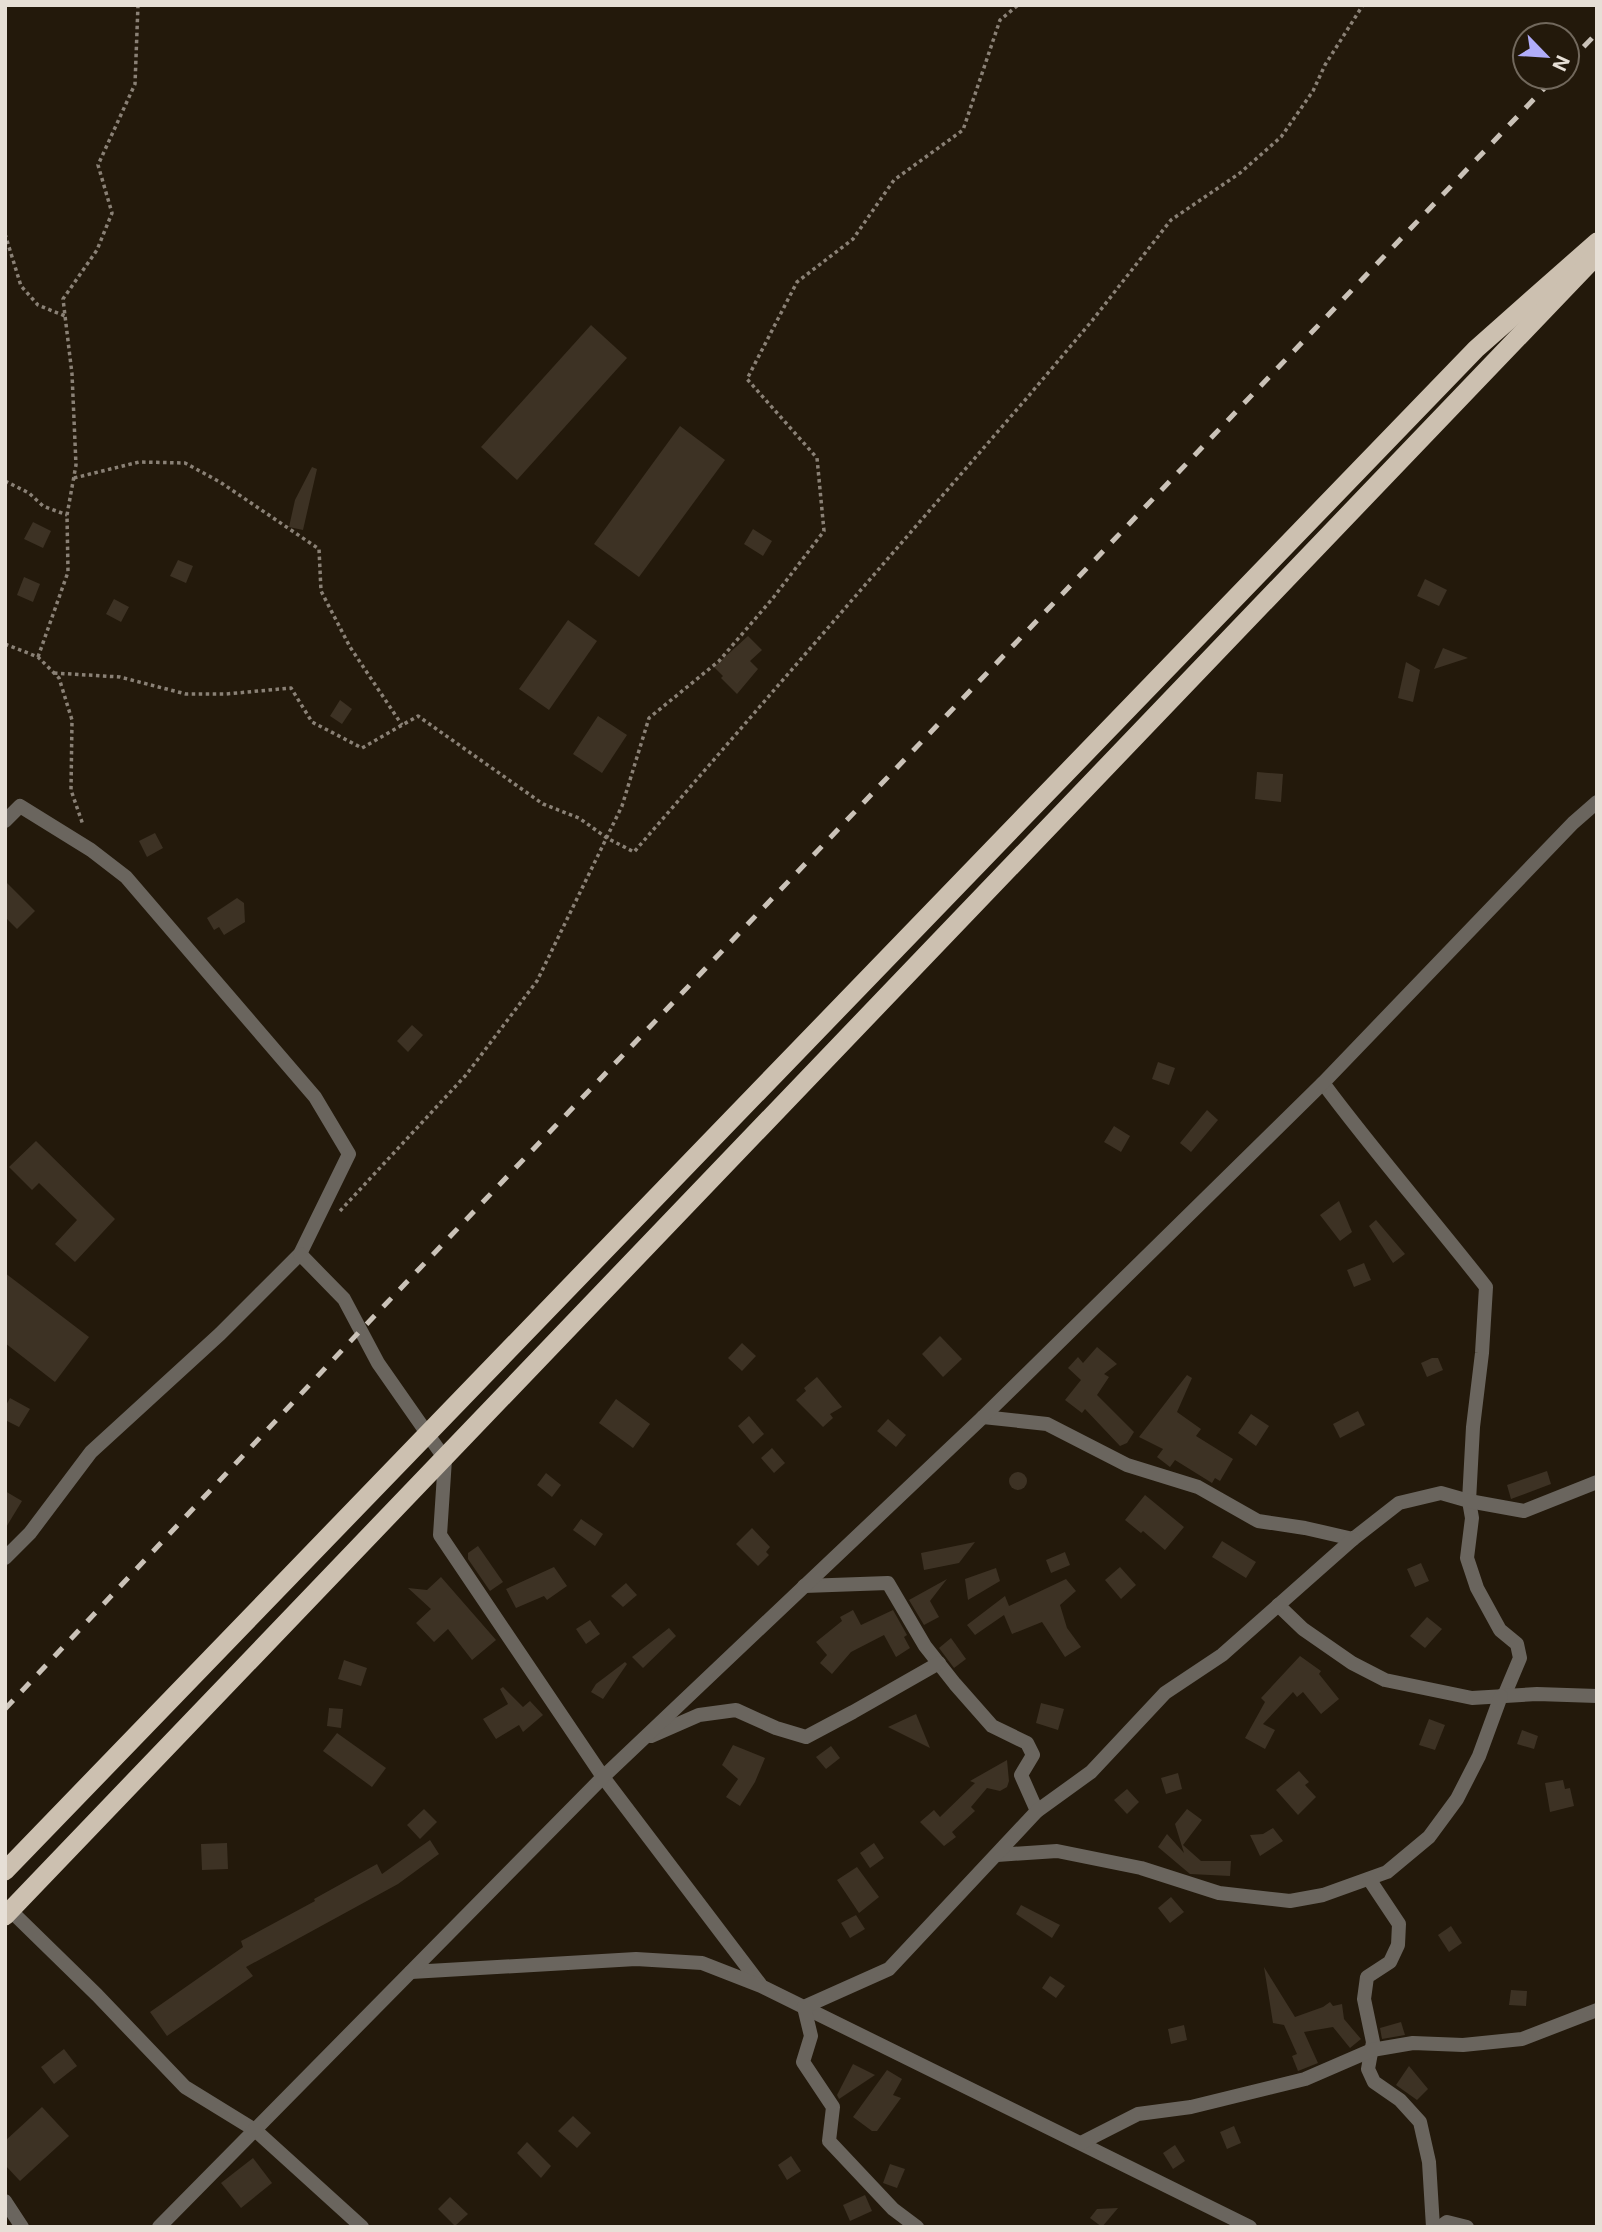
<svg xmlns="http://www.w3.org/2000/svg" width="1602" height="2232" viewBox="0 0 1602 2232" font-family="Inter,sans-serif">
<style>
.building{fill:#3d3224}
.lines{fill:none;stroke-linecap:round;stroke-linejoin:round}
.path{stroke:#8a8176;stroke-width:3.5;stroke-dasharray:3.5 3.5;stroke-linecap:butt}
.minor{stroke:#6a655e;stroke-width:14}
.trunk{stroke:#ccc0b0;stroke-width:19}
.rail{stroke:#cac2b8;stroke-width:5;stroke-dasharray:12 12;stroke-linecap:butt}
</style>
<rect width="100%" height="100%" fill="#23190b"/>
<g class="building">
<polygon points="591,325 627,358 517,480 481,447"/>
<polygon points="680,426 725,460 639,577 594,544"/>
<polygon points="312,467 317,469 303,530 289,527 295,500"/>
<polygon points="33,522 51,531 43,548 24,539"/>
<polygon points="753,529 772,541 763,556 744,544"/>
<polygon points="178,560 193,566 186,583 170,576"/>
<polygon points="24,577 40,584 33,602 17,595"/>
<polygon points="1425,579 1447,590 1439,606 1417,596"/>
<polygon points="114,599 129,607 121,622 106,614"/>
<polygon points="568,620 597,641 549,710 519,689"/>
<polygon points="748,636 762,650 750,661 758,669 737,694 721,678 723,676 714,667"/>
<polygon points="1443,648 1468,658 1434,669"/>
<polygon points="1406,662 1420,670 1413,702 1398,698"/>
<polygon points="340,700 352,709 342,724 330,716"/>
<polygon points="598,716 627,735 602,773 573,754"/>
<polygon points="1257,772 1283,774 1281,802 1255,799"/>
<polygon points="155,833 163,848 147,857 139,841"/>
<polygon points="5,881 35,911 17,929 5,917"/>
<polygon points="237,898 244,903 245,922 224,935 219,927 214,930 207,918"/>
<polygon points="412,1025 423,1035 408,1052 397,1041"/>
<polygon points="1158,1062 1175,1068 1169,1085 1152,1079"/>
<polygon points="1207,1110 1218,1120 1191,1152 1180,1143"/>
<polygon points="1114,1126 1130,1136 1121,1152 1104,1142"/>
<polygon points="36,1141 115,1219 75,1262 55,1244 77,1220 39,1183 32,1190 9,1167"/>
<polygon points="1339,1201 1352,1232 1340,1241 1320,1215"/>
<polygon points="1376,1220 1405,1254 1393,1263 1369,1226"/>
<polygon points="1364,1263 1371,1280 1354,1287 1347,1270"/>
<polygon points="5,1273 89,1337 55,1382 5,1343"/>
<polygon points="940,1336 962,1359 943,1377 922,1354"/>
<polygon points="742,1343 756,1356 742,1371 728,1358"/>
<polygon points="1097,1347 1117,1364 1104,1374 1109,1377 1097,1395 1134,1432 1127,1443 1120,1446 1085,1409 1082,1413 1065,1400 1081,1380 1068,1368 1078,1357 1083,1363"/>
<polygon points="1432,1358 1438,1358 1443,1370 1427,1377 1421,1363"/>
<polygon points="1187,1375 1192,1378 1177,1412 1201,1429 1196,1436 1233,1459 1220,1481 1215,1478 1212,1483 1175,1460 1170,1467 1157,1457 1163,1449 1139,1437"/>
<polygon points="817,1377 842,1407 830,1414 833,1418 823,1427 796,1400 806,1391 804,1388"/>
<polygon points="10,1398 30,1409 19,1427 5,1420 5,1407"/>
<polygon points="616,1399 650,1424 633,1448 599,1423"/>
<polygon points="1358,1411 1365,1425 1340,1438 1333,1424"/>
<polygon points="1251,1414 1269,1426 1256,1446 1238,1433"/>
<polygon points="749,1416 764,1434 753,1444 738,1426"/>
<polygon points="888,1419 906,1435 896,1447 877,1431"/>
<polygon points="772,1448 785,1463 774,1473 761,1458"/>
<polygon points="1547,1471 1551,1484 1511,1499 1507,1485"/>
<circle cx="1018" cy="1481" r="9"/>
<polygon points="546,1473 561,1485 552,1497 537,1485"/>
<polygon points="5,1491 22,1501 5,1529"/>
<polygon points="1145,1495 1184,1527 1165,1550 1143,1531 1141,1533 1125,1520"/>
<polygon points="581,1519 603,1534 595,1546 573,1530"/>
<polygon points="752,1528 770,1547 766,1552 769,1555 758,1566 736,1544"/>
<polygon points="1222,1541 1256,1562 1246,1578 1212,1557"/>
<polygon points="975,1542 959,1563 924,1570 921,1553"/>
<polygon points="478,1546 503,1582 490,1591 468,1559 468,1553"/>
<polygon points="1065,1552 1070,1565 1051,1573 1046,1560"/>
<polygon points="1421,1563 1429,1581 1415,1587 1407,1569"/>
<polygon points="554,1567 567,1586 547,1600 544,1596 516,1608 506,1589"/>
<polygon points="1120,1567 1136,1585 1121,1599 1105,1580"/>
<polygon points="996,1568 1000,1581 968,1600 965,1579"/>
<polygon points="441,1577 496,1640 472,1660 448,1629 434,1642 416,1623 431,1609 408,1588 427,1590"/>
<polygon points="947,1579 930,1601 939,1617 924,1625 909,1600"/>
<polygon points="1066,1579 1076,1591 1060,1605 1067,1628 1081,1647 1065,1657 1042,1622 1012,1634 1004,1615 975,1635 967,1625 1005,1596 1009,1606"/>
<polygon points="626,1583 637,1595 623,1607 611,1596"/>
<polygon points="853,1610 861,1625 893,1610 907,1635 904,1637 910,1648 896,1657 884,1635 851,1652 832,1674 820,1663 827,1655 816,1642 842,1621 840,1617"/>
<polygon points="1427,1617 1442,1629 1425,1648 1410,1636"/>
<polygon points="590,1620 600,1634 586,1644 576,1629"/>
<polygon points="669,1628 676,1636 643,1668 632,1657"/>
<polygon points="951,1638 966,1659 954,1668 939,1648"/>
<polygon points="1300,1656 1321,1671 1319,1674 1339,1699 1321,1714 1303,1692 1297,1697 1293,1692 1263,1724 1275,1730 1265,1749 1245,1738 1265,1702 1261,1698"/>
<polygon points="344,1660 367,1668 361,1686 338,1679"/>
<polygon points="625,1662 627,1664 603,1699 591,1692 596,1684"/>
<polygon points="503,1687 523,1707 530,1701 543,1715 523,1732 519,1725 496,1739 483,1719 508,1704 500,1689"/>
<polygon points="1041,1703 1064,1709 1058,1730 1036,1723"/>
<polygon points="329,1708 343,1709 341,1728 327,1726"/>
<polygon points="916,1714 930,1748 888,1727"/>
<polygon points="1429,1719 1445,1725 1435,1750 1419,1745"/>
<polygon points="1522,1730 1538,1736 1534,1749 1517,1744"/>
<polygon points="337,1733 386,1768 372,1787 323,1751"/>
<polygon points="733,1745 765,1758 755,1782 740,1806 726,1797 738,1779 722,1765"/>
<polygon points="831,1746 840,1758 826,1769 816,1757"/>
<polygon points="1007,1760 1009,1781 1007,1787 1000,1791 987,1788 971,1807 975,1811 952,1832 956,1837 944,1846 920,1822 934,1810 940,1817 975,1783 970,1781"/>
<polygon points="1299,1771 1309,1782 1305,1785 1316,1797 1298,1815 1276,1790"/>
<polygon points="1178,1773 1182,1789 1166,1794 1161,1778"/>
<polygon points="1563,1780 1565,1789 1570,1788 1574,1806 1550,1812 1545,1783"/>
<polygon points="1127,1789 1139,1802 1127,1814 1114,1800"/>
<polygon points="424,1809 437,1822 420,1839 407,1825"/>
<polygon points="1187,1809 1202,1820 1183,1845 1201,1861 1231,1861 1230,1876 1190,1874 1158,1847 1167,1834 1184,1853 1175,1824"/>
<polygon points="1273,1828 1283,1841 1260,1856 1250,1835 1263,1834"/>
<polygon points="430,1840 439,1854 398,1884 246,1967 253,1976 167,2036 150,2012 243,1947 241,1941 315,1901 314,1899 377,1864 382,1874"/>
<polygon points="227,1843 228,1869 202,1870 201,1844"/>
<polygon points="874,1843 884,1858 870,1868 860,1853"/>
<polygon points="857,1867 879,1897 859,1913 837,1880"/>
<polygon points="1171,1897 1184,1912 1170,1923 1158,1908"/>
<polygon points="1021,1905 1060,1925 1052,1938 1016,1914"/>
<polygon points="856,1915 865,1929 850,1938 841,1923"/>
<polygon points="1451,1926 1462,1943 1449,1952 1438,1935"/>
<polygon points="1264,1967 1295,2017 1323,2007 1330,2002 1333,2006 1342,2004 1344,2019 1361,2039 1350,2048 1333,2027 1304,2032 1318,2063 1298,2071 1292,2056 1297,2054 1284,2025 1273,2023"/>
<polygon points="1050,1976 1065,1986 1056,1998 1042,1988"/>
<polygon points="1511,1990 1527,1991 1526,2006 1509,2005"/>
<polygon points="1401,2022 1405,2035 1382,2039 1380,2028"/>
<polygon points="1184,2025 1187,2040 1171,2044 1168,2029"/>
<polygon points="64,2049 77,2066 54,2084 41,2067"/>
<polygon points="853,2064 875,2075 839,2099 837,2095"/>
<polygon points="1409,2066 1428,2089 1417,2100 1396,2085"/>
<polygon points="887,2070 902,2079 893,2095 901,2098 877,2131 872,2131 853,2117"/>
<polygon points="42,2107 69,2136 20,2181 5,2165 5,2141"/>
<polygon points="573,2116 591,2133 577,2148 558,2131"/>
<polygon points="1234,2126 1241,2143 1227,2149 1220,2132"/>
<polygon points="527,2142 551,2166 541,2178 517,2153"/>
<polygon points="1175,2145 1185,2161 1173,2169 1163,2153"/>
<polygon points="791,2156 801,2171 787,2180 778,2165"/>
<polygon points="253,2158 272,2183 241,2208 221,2183"/>
<polygon points="890,2164 905,2169 897,2188 883,2183"/>
<polygon points="865,2195 872,2211 850,2221 843,2205"/>
<polygon points="450,2197 468,2214 455,2226 438,2209"/>
<polygon points="1118,2208 1102,2227 1090,2218 1097,2209"/>
</g>
<g class="lines">
<g class="path">
<polyline points="5,234 21,286 38,305 65,316"/>
<polyline points="74,478 139,462 185,463 220,482 319,549 321,591 350,647 402,725"/>
<polyline points="5,481 29,493 43,506 67,515"/>
<polyline points="5,644 38,657 59,678 72,720 71,790 83,825"/>
<polyline points="38,657 68,572 67,515 76,465 72,374 63,299 97,250 112,213 98,165 135,84 138,5"/>
<polyline points="54,673 120,677 186,694 226,694 291,688 312,722 362,748 418,716 543,804 579,818 607,838 634,852 1026,399 1091,322 1171,220 1240,173 1281,137 1313,91 1325,65 1363,5"/>
<polyline points="340,1211 466,1075 537,981 622,806 649,718 719,661 773,598 824,531 817,458 747,379 797,282 853,239 894,180 963,130 1000,20 1018,5"/>
</g>
<g class="minor">
<polyline points="5,821 20,806 91,850 126,877 315,1097 349,1154 300,1254 220,1334 91,1452 30,1533 5,1558"/>
<path d="M1323,1083C1375,1153 1432,1218 1486,1287L1482,1353L1473,1427L1469,1501L1472,1518L1467,1558L1477,1588L1500,1630L1517,1644L1520,1658L1504,1696"/>
<polyline points="300,1254 344,1299 378,1363 445,1459 440,1535 603,1777 760,1984"/>
<polyline points="983,1417 1047,1424 1127,1465 1198,1487 1258,1521 1305,1528 1353,1539 1399,1503 1441,1493 1469,1501 1524,1511 1597,1482"/>
<polyline points="804,1586 888,1583 925,1646 955,1684 992,1726 1027,1743 1033,1755 1021,1775 1037,1811"/>
<polyline points="1278,1605 1303,1629 1352,1663 1385,1680 1472,1698 1537,1694 1597,1696"/>
<polyline points="651,1736 699,1715 736,1710 776,1728 806,1737 853,1712 939,1663"/>
<polyline points="997,1855 1057,1851 1141,1868 1219,1893 1290,1901 1323,1895 1387,1872 1429,1837 1457,1799 1479,1756 1501,1696"/>
<polyline points="1369,1879 1399,1924 1398,1945 1390,1962 1367,1977 1364,1999 1373,2042 1368,2069 1374,2082 1400,2100 1420,2122 1429,2162 1433,2227"/>
<polyline points="11,1911 97,1995 185,2087 255,2130 362,2227"/>
<polyline points="411,1972 636,1959 702,1963 761,1986 1250,2227"/>
<polyline points="1081,2143 1138,2114 1191,2107 1305,2079 1372,2050 1413,2043 1463,2045 1522,2039 1597,2010"/>
<polyline points="5,2201 22,2227"/>
<polyline points="159,2227 603,1777 983,1417 1323,1083 1573,823 1597,802"/>
<polyline points="917,2227 893,2209 829,2141 833,2107 803,2062 811,2036 804,2007 889,1969 1037,1811 1091,1772 1165,1693 1222,1655 1353,1539"/>
<polyline points="1440,2227 1447,2222 1467,2227"/>
</g>
<g class="trunk">
<polyline points="5,1871 1476,349 1597,242"/>
<polyline points="5,1916 1597,255"/>
</g>
<g class="rail">
<polyline points="1567,64 1597,33"/>
<polyline points="5,1709 361,1330 1555,77"/>
</g>
</g>
<rect width="1602" height="2232" fill="none" stroke="#e6dfd6" stroke-width="14"/>
<g transform="translate(1546 56) rotate(115)"><circle r="33" fill="#23190b" stroke="#71685c" stroke-width="2"/>
<path d="M0-5L12 26L0 18L-12 26Z" fill="#b1adfa"/>
<text y="-10" font-size="19" font-weight="bold" text-anchor="middle" fill="#e6dfd6">N</text>
</g>
</svg>
